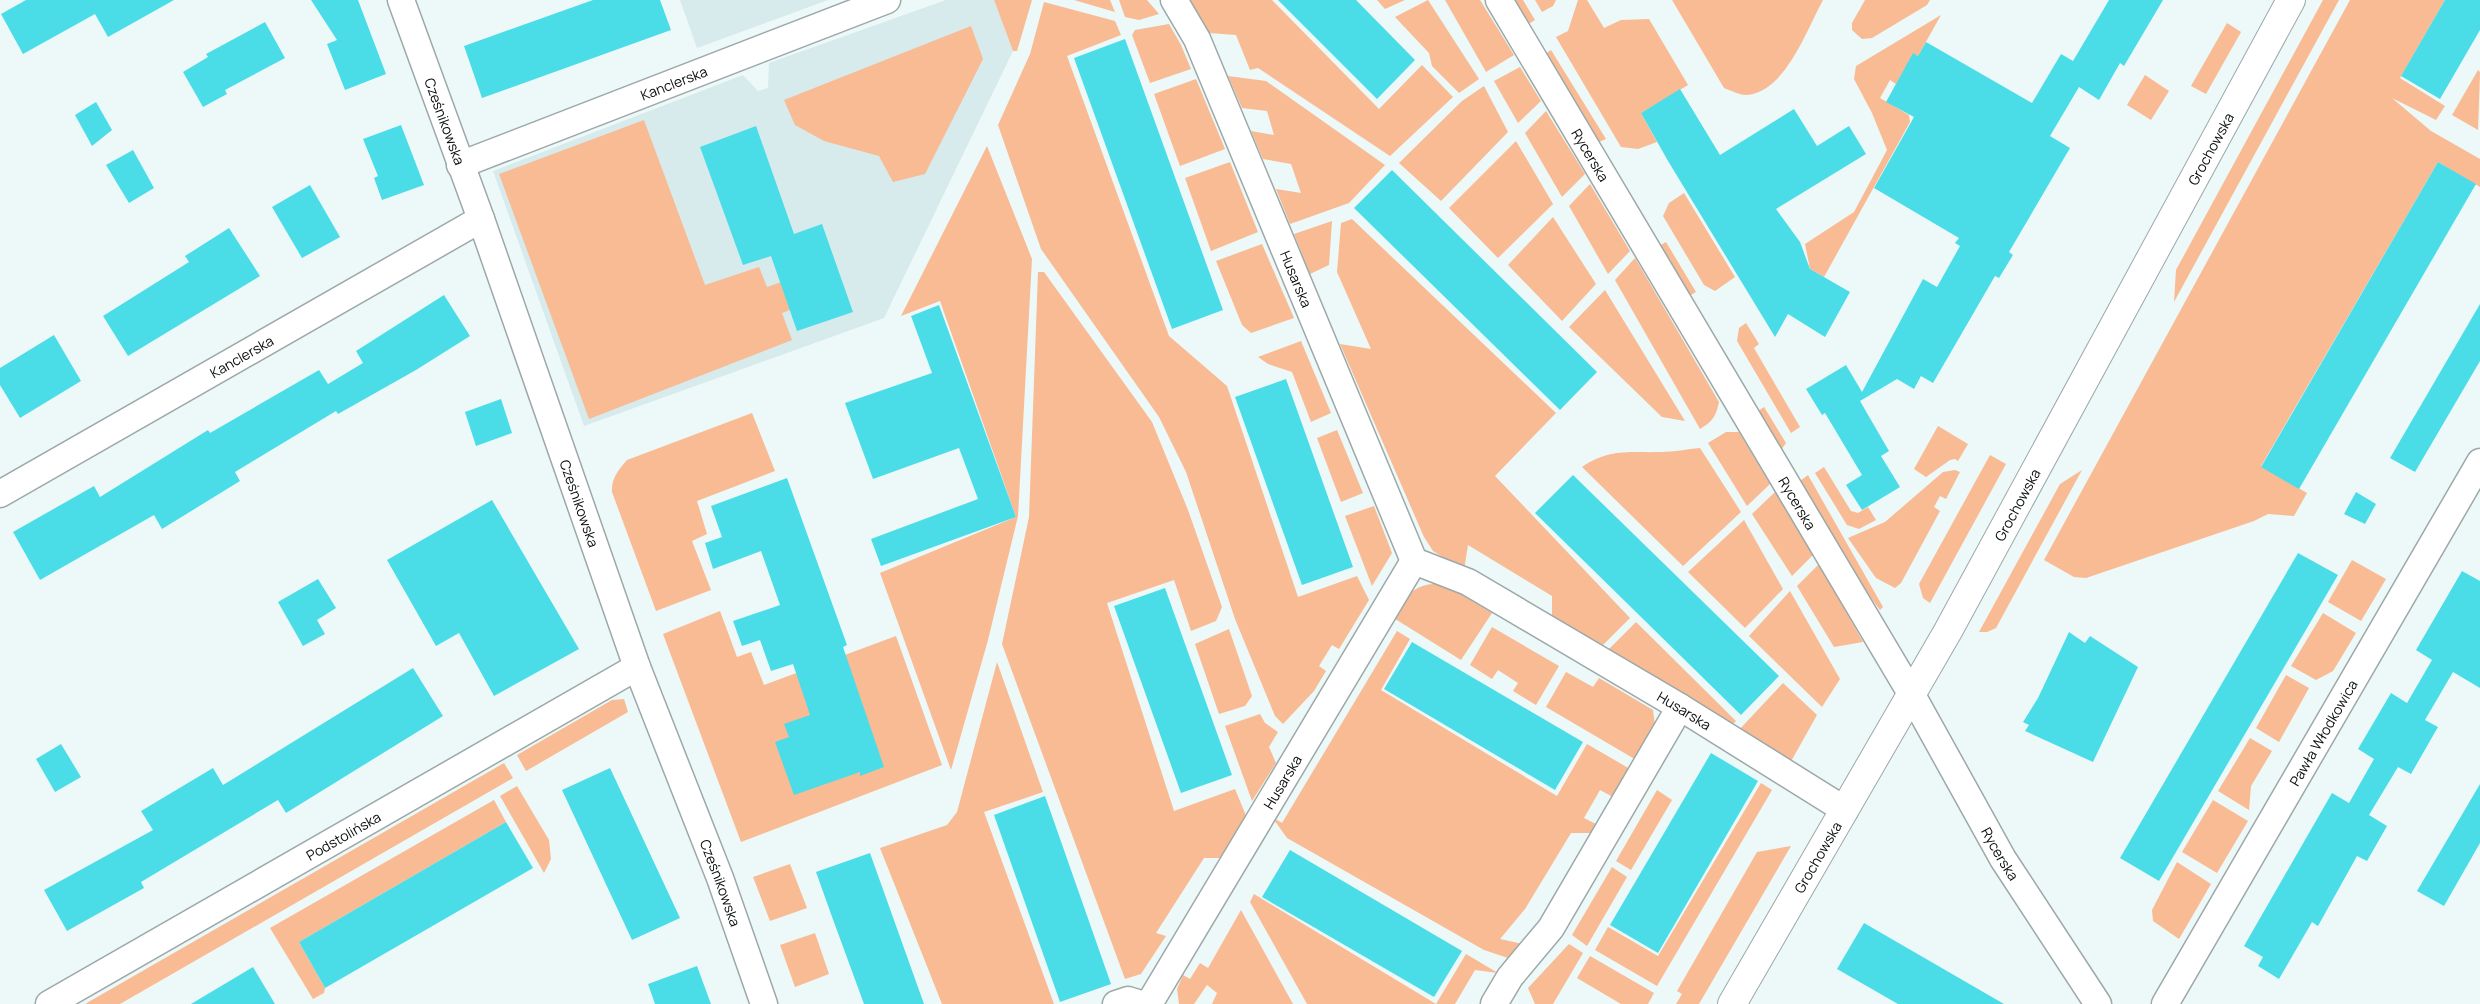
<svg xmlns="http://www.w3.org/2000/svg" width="2480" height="1004" viewBox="0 0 2480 1004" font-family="Manrope,sans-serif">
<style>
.built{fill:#d7eaec}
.green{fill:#f8bb93}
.building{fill:#4bdde7}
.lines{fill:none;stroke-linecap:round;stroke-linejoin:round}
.minor-casing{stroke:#9da8a8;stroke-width:29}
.tertiary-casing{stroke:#9da8a8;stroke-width:30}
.minor{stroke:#fff;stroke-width:26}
.tertiary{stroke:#fff;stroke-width:28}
.labels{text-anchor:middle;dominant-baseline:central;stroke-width:4;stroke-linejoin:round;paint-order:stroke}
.street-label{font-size:14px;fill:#090c0d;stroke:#edf8f9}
</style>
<rect width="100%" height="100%" fill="#edf8f9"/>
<g class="built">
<polygon points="680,0 828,0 697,48"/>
<polygon points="946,0 994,0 1013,51 884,318 584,426 493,171 743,75 758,91 768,88 769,63"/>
</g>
<g class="green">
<polygon points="994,0 1032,0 1017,51 1013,51"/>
<polygon points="1074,0 1110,0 1115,12"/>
<polygon points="1119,0 1147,0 1159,14 1139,20 1125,17"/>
<polygon points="1187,0 1272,0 1379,109 1422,65 1453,97 1390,156 1258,68 1250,70 1236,35 1209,33"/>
<polygon points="1377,0 1405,0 1385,9"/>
<polygon points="1428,0 1479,79 1459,93 1432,66 1429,53 1395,17"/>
<polygon points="1445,0 1480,0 1514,55 1486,72"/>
<polygon points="1512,0 1523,0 1535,20 1527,25"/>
<polygon points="1535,0 1556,0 1553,6 1542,12"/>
<polygon points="1578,0 1587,0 1604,28 1621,20 1649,19 1688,85 1641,113 1657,142 1638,149 1621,147 1556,37 1568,31"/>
<path d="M1672,0H1823C1807,29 1785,93 1746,95C1739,95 1730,90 1724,88Z"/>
<polygon points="1865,0 1930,0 1927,5 1872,38 1862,39 1852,30 1852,23"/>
<polygon points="2323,0 2339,0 2174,302 2176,270"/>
<polygon points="2350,0 2445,0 2400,78 2445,106 2436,120 2392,98 2431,131 2480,159 2480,187 2438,162 2261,466 2307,493 2294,516 2268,514 2254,521 2086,578 2074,577 2044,560"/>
<polygon points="1044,2 1115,21 1121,35 1067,56 1169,336 1227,386 1298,597 1357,576 1369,600 1339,649 1332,645 1319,666 1326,671 1314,691 1283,724 1275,716 1235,619 1186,472 1159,417 1041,249 998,125 1030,54"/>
<polygon points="1941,15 1918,56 1913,54 1896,84 1890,80 1880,98 1909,115 1910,122 1824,277 1810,269 1805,244 1854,212 1887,150 1872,113 1854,79 1856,66"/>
<polygon points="2227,23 2241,32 2206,94 2191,86"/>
<polygon points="1169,24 1181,45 1191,69 1150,83 1132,35 1135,30"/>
<polygon points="971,26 983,59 925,174 893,182 879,156 824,141 795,125 784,100"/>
<polygon points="1551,50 1606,139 1599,142 1545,54"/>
<polygon points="1520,67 1541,101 1518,123 1494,81"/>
<polygon points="2478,70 2480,72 2478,130 2452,115"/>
<polygon points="2145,75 2169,91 2151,120 2127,105"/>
<polygon points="1228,76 1266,81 1385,165 1349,203 1290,224 1276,189 1301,193 1291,164 1263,159 1251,131 1274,135 1267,111 1242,108"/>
<polygon points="1196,79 1225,149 1180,166 1154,94"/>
<polygon points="1484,86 1508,132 1441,201 1399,163 1462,101"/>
<polygon points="1546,111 1585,174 1562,197 1525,133"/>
<polygon points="644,120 705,285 759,267 767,287 831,265 841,290 782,313 792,340 589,419 499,174"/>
<polygon points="1516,141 1553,204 1498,258 1449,208"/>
<polygon points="987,146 1032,259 1018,516 988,640 951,770 880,573 1016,517 940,301 901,316"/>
<polygon points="1230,162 1258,232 1211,251 1185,178"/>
<polygon points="1590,184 1630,251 1608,274 1569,206"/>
<polygon points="1684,193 1735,277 1715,291 1704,285 1663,216 1669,203"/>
<polygon points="1553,217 1596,284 1562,321 1508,265"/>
<polygon points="1352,219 1556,413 1495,476 1630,618 1598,650 1552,623 1552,596 1468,545 1464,570 1433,551 1424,537 1340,344 1371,349 1337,272 1341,223"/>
<polygon points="1332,221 1329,265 1310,274 1294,234"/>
<polygon points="1666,242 1696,292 1689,296 1659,246"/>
<polygon points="1262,244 1294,318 1251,333 1242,325 1216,261"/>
<path d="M1635,258L1719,402C1716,416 1713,421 1700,429L1615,280Z"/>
<polygon points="1038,272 1044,272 1152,422 1188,510 1222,607 1216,621 1191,631 1174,580 1107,603 1174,811 1235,789 1247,818 1225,858 1204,858 1156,933 1166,936 1141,974 1125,979 1002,644 1029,517"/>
<polygon points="1605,290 1685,421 1662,417 1569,327"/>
<polygon points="1746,323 1759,344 1754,348 1800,427 1791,433 1737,341 1739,328"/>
<polygon points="1301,341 1331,413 1311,422 1292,372 1268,364 1258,357"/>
<polygon points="1764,407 1786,443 1781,450 1758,411"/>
<path d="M752,413L775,471L697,501L707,534L692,541L711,590L656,611L612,492C611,479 619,469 627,460Z"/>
<polygon points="1938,426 1968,444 1958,461 1955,459 1950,460 1926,477 1914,469"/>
<polygon points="1337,430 1363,493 1341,502 1317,438"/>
<polygon points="1726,432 1739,432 1770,484 1747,506 1708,443"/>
<path d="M1700,448L1741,512L1683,566L1582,467C1610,448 1630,453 1661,452C1674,452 1687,449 1700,448Z"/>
<polygon points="1990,455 2006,464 1930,603 1923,598 1919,584"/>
<polygon points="1824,467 1851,511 1858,513 1868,507 1876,520 1859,529 1847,525 1815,473"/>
<polygon points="1955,470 1960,472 1946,499 1940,496 1934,507 1940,511 1901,583 1895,588 1876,578 1848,538 1885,522 1943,472"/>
<polygon points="2082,470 1996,628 1987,632 1979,632 2060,484"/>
<polygon points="1808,475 1883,607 1880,610 1863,587 1800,481"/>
<polygon points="1775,492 1813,555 1792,576 1752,514"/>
<polygon points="1374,506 1392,553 1372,586 1345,516"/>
<polygon points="1744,520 1783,589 1745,628 1688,572"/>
<polygon points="2352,560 2386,579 2361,621 2328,602"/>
<polygon points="1819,564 1863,642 1834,647 1797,586"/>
<path d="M1434,584H1445L1492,613L1461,660L1392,617C1404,600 1411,585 1434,584Z"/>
<polygon points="1790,591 1840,679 1822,707 1749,636"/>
<polygon points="720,611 737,657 751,652 764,685 896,636 942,765 741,842 663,634"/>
<polygon points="2323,613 2356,633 2333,671 2316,680 2291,666"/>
<polygon points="1636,622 1736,721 1728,729 1605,653"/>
<polygon points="1492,627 1559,666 1536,705 1513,691 1518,683 1498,670 1492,679 1470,665"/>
<polygon points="1229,629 1252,696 1245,706 1219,714 1195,644"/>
<polygon points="1397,631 1410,639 1381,690 1557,796 1587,744 1630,769 1613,797 1600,790 1584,818 1598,825 1594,833 1571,833 1525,909 1500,939 1523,944 1511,959 1484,950 1287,838 1272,817 1282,823"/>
<polygon points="997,662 1043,792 984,812 1054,1004 942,1004 880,848 947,825 957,812"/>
<polygon points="1566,672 1593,687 1599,678 1653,710 1655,726 1638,761 1546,707"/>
<polygon points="2286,675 2309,688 2279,742 2256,728"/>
<polygon points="1783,683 1817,715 1789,765 1737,732"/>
<polygon points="624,699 628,712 526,771 517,755 612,700"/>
<polygon points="1260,714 1265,723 1278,732 1269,747 1276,763 1252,801 1225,726"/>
<polygon points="2250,738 2272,751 2251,786 2249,810 2218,791"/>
<polygon points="504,763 513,778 120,1004 85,1004"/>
<polygon points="1761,783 1772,790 1657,986 1595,950 1608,927 1658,956"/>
<polygon points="517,786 549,840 551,859 544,873 500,796"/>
<polygon points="1657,790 1672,800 1631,870 1616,861"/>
<polygon points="494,800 506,822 299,942 325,988 324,993 313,999 270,928"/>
<polygon points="2213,800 2248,821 2217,873 2182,852"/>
<polygon points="1791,846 1699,1004 1676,1004 1682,994 1677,991 1757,852"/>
<polygon points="2177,862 2211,884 2179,939 2153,921 2152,910"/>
<polygon points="790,864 807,908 770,921 753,877"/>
<polygon points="1612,867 1627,877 1587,946 1572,935"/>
<polygon points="1254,894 1436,1004 1307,1004 1250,902"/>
<polygon points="1241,910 1293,1004 1212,1004 1217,993 1207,985 1194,1004 1179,1004 1177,989 1183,975 1190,979 1200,963 1208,968"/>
<polygon points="815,933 829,974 795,987 780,945"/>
<polygon points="1569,944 1583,953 1553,1004 1535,1004 1528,988"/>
<polygon points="1466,954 1498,973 1475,970 1455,1004 1436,1004"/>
<polygon points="1590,956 1654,993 1648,1004 1621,1004 1577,978"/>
</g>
<g class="building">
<polygon points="26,0 174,0 108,37 95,14 23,54 1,14"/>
<polygon points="311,0 358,0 386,74 345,90 327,44 337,40"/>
<polygon points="593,0 660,0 671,30 482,98 464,46"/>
<polygon points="1278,0 1356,0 1415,60 1377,99"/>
<polygon points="2109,0 2163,0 2124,66 2120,63 2099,100 2079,87 2050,136 2070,148 2009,252 2013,255 1999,278 1995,276 1933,383 1921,376 1914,389 1897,379 1860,401 1889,451 1881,456 1900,487 1862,510 1846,485 1862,475 1825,413 1822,415 1806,389 1846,365 1862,392 1923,279 1937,287 1960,246 1955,243 1959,238 1874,188 1914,117 1886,102 1913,53 1918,56 1926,42 2032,103 2061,54 2073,61"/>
<polygon points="2445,0 2480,0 2480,30 2440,99 2401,76"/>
<polygon points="265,22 285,58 225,90 227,94 203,107 183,72 208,57 206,54"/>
<polygon points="1125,39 1223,310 1172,329 1074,58"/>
<polygon points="1680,89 1720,155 1794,109 1817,146 1849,126 1866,154 1776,209 1800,242 1810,269 1850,292 1825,337 1788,314 1775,337 1668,161 1641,113"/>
<polygon points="96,102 112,130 92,146 75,115"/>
<polygon points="401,125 424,185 382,200 374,178 378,176 363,139"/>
<polygon points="756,126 794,234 822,224 853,312 797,331 771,256 743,265 700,147"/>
<polygon points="133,150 154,188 129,203 106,165"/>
<polygon points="2438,162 2476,184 2299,489 2261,467"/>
<polygon points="1392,170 1597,372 1560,410 1354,208"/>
<polygon points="310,185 340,237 302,258 272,207"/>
<polygon points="229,228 260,276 128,356 103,316 189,262 185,256"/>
<polygon points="444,295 470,336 416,370 338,414 336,411 235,472 240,481 162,529 154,515 40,580 13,532 94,486 100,497 208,430 210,433 319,370 328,384 363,363 356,351"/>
<polygon points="2480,304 2480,361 2415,472 2390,458"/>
<polygon points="939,305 1016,517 881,566 871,539 978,499 959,448 873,479 845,403 932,373 911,316"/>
<polygon points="54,335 81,381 20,418 0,385 0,368"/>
<polygon points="1286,379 1353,567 1302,585 1235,397"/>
<polygon points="501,399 512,433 476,446 465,412"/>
<polygon points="1573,475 1779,676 1741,715 1535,513"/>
<polygon points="787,478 847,645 843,647 884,767 860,776 860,772 794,795 775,742 789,737 784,724 810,715 793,664 771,671 760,640 742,646 733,621 780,605 761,551 713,569 705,543 722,537 711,506"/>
<polygon points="2356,492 2376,504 2365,524 2344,514"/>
<polygon points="492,500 579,649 494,696 459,633 436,646 387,560"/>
<polygon points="2298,553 2338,575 2159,881 2120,858"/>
<polygon points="2462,571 2480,581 2480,688 2453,672 2425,720 2438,727 2411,774 2398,767 2369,815 2387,826 2367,861 2357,856 2318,926 2312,922 2279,979 2258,966 2263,957 2244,946 2332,793 2349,803 2374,759 2358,749 2391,693 2407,703 2432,660 2416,650"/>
<polygon points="318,579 336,608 317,620 325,634 303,646 278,602"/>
<polygon points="1165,588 1232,775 1181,793 1114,606"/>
<polygon points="2069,632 2085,643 2090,636 2138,667 2093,762 2025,731 2029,725 2023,722 2038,698"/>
<polygon points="1412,642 1583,742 1555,790 1384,689"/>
<polygon points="413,668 443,716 286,813 278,800 141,882 144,888 67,931 44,890 153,830 141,811 213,768 223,785"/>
<polygon points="61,744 81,777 55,792 36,759"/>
<polygon points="1711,753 1758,781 1658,953 1610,925"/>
<polygon points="610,768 680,918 632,940 562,790"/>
<polygon points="2480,784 2480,843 2444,906 2417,891"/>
<polygon points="1045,796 1111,984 1060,1002 994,815"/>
<polygon points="506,822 533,868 325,988 299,942"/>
<polygon points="1290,850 1462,951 1434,997 1262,897"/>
<polygon points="870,853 885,895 924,1004 864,1004 831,914 816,872"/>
<polygon points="1864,923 2004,1004 1898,1004 1837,969"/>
<polygon points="697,966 711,1004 655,1004 648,984"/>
<polygon points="253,967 275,1004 191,1004"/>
</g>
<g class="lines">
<g class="minor-casing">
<g id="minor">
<path id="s1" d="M401,0L481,219L637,667L720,878L764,1004"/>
<path id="s2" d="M1174,0L1197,39L1414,561L1468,582L1680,707L1845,810"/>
<path id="s3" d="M1499,0L1912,695L2003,859L2098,1004"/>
<path id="s4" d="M460,165L887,0"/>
<path id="s5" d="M0,494L481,219"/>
<path id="s6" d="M49,1004L637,667"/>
<polyline points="1116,1004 1128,1000 1141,1004"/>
<path id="s7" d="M1149,1004L1414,561"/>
<polyline points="1494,1004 1510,977 1551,928 1680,707"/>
<path id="s8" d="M2165,1004L2480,462"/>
</g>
</g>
<g class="tertiary-casing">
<g id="tertiary">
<path id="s9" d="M1732,1004L1948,631L2291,0"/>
</g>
</g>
<use href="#minor" class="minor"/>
<use href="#tertiary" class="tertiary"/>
</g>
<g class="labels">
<g class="street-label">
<text stroke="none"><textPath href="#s4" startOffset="229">Kanclerska</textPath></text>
<text stroke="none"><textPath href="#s1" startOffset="129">Cześnikowska</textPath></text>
<text stroke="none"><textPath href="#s9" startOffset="980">Grochowska</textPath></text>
<text stroke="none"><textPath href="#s3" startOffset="180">Rycerska</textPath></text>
<text stroke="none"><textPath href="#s2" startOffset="305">Husarska</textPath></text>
<text stroke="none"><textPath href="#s5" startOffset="278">Kanclerska</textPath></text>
<text stroke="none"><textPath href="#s1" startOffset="534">Cześnikowska</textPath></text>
<text stroke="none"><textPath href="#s3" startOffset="585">Rycerska</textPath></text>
<text stroke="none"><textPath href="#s9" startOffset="575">Grochowska</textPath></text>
<text stroke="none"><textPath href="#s2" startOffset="920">Husarska</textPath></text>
<text stroke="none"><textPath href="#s8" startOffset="314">Pawła Włodkowica</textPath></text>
<text stroke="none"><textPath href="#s7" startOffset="259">Husarska</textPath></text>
<text stroke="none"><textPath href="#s6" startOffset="339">Podstolińska</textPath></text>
<text stroke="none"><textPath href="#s3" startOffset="990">Rycerska</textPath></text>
<text stroke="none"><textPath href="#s9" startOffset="170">Grochowska</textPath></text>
<text stroke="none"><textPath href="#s1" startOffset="939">Cześnikowska</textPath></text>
</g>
</g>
</svg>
